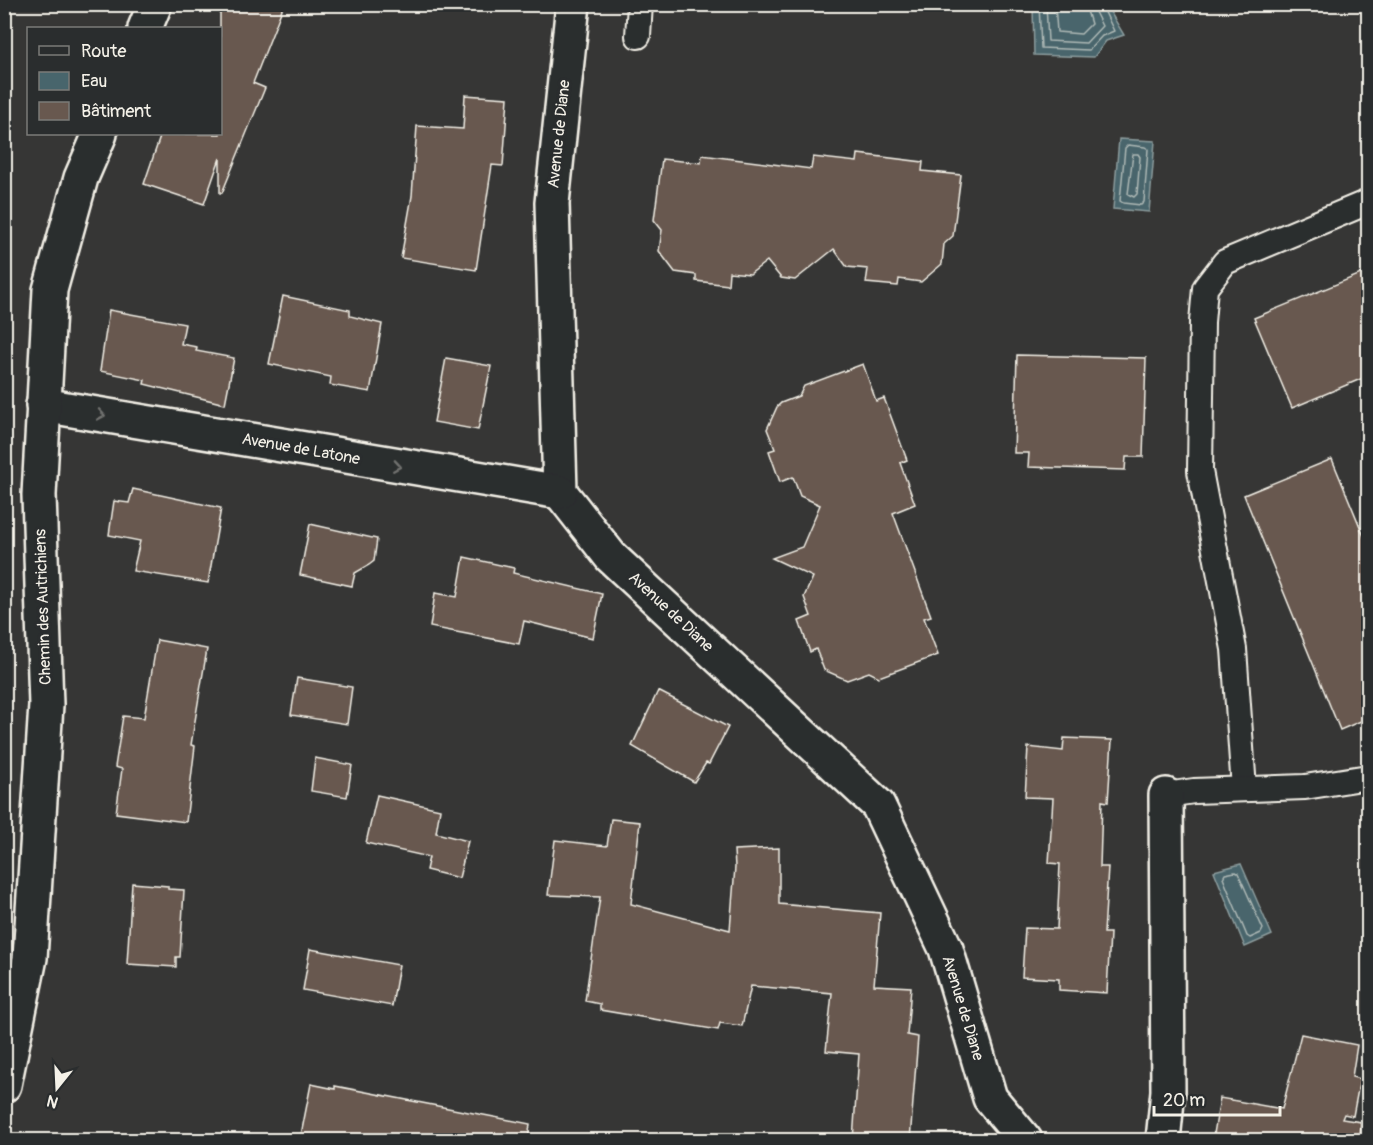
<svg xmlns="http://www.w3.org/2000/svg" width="1373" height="1145" viewBox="0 0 1373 1145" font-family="Pangolin,sans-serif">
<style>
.water{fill:#48656c;stroke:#8d9d9e;stroke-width:1.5}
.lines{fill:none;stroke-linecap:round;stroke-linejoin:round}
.shore{stroke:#afb9b6;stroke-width:1.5}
.building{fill:#68584f;stroke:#f4f1e8;stroke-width:1.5}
.service-casing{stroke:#f4f1e8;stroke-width:28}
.minor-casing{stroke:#f4f1e8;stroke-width:38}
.service{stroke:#2a2d2e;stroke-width:24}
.minor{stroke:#2a2d2e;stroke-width:33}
.oneway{stroke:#71726f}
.labels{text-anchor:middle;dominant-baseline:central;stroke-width:6;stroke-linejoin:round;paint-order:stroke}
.street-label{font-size:16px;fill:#f4f1e8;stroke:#2a2d2e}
</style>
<rect width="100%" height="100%" fill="#363635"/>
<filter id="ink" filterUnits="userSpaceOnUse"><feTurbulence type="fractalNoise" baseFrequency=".0167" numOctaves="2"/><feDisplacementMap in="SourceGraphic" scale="12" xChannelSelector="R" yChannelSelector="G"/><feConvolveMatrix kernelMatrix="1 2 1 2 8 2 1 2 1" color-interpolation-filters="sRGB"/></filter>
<g filter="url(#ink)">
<g class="water">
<polygon points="1033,5 1106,5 1124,35 1106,41 1094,57 1034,55"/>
<polygon points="1119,139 1155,141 1149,212 1113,209"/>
<polygon points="1241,864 1272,935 1245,947 1214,871"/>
</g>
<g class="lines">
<g class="shore">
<polyline points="1039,4 1041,48 1089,50 1102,36 1114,31 1101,4"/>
<polyline points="1046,4 1048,41 1086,43 1102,26 1095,12 1094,4"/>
<polyline points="1055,4 1057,32 1081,34 1091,24 1085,4"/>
<polygon points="1128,145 1145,147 1148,149 1144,202 1141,205 1123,203 1120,201 1125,148"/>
<polygon points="1133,154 1138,154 1140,157 1137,194 1134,197 1128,194"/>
<polygon points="1235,872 1238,873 1263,929 1261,933 1250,938 1247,936 1223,878 1225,874"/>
</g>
</g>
<g class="building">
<polygon points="220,4 284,4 253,83 265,88 222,193 220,193 220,158 204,204 144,184 161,134 220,134"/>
<polygon points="465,95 508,98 503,166 492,165 476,270 401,258 412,196 417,126 463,129"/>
<polygon points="858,154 923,162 922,171 961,175 953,236 944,244 942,264 921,282 899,279 898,286 866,283 868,269 847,267 834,249 795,280 781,278 767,261 750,274 729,272 728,285 696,281 696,275 675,272 659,251 662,230 654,220 662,159 701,163 702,155 811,169 813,157 857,162"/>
<polygon points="1368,271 1368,376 1292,408 1254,318"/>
<polygon points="283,296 350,310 350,316 382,324 370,392 330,385 331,377 269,364"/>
<polygon points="109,310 185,324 181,344 197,347 196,351 234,358 225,404 144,384 145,380 100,371"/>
<polygon points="1017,355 1146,358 1143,457 1126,457 1125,470 1028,467 1029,453 1014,453"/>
<polygon points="446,358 491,366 478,430 434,422"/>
<polygon points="863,364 876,401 884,398 907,460 900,463 915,504 893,513 931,616 924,618 938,655 879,677 869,672 847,680 824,670 816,649 810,652 799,621 811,616 804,597 813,577 772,558 802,547 820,505 800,496 793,477 780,482 769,451 775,449 767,429 777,407 781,403 799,396 804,386"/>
<polygon points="1332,459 1368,546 1368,718 1340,730 1244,495"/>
<polygon points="133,489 221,508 208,583 133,571 140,541 109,535 114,501 129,503"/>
<polygon points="310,524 377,539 374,561 369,565 355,573 352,586 300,575"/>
<polygon points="464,557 514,568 513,573 602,594 593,638 524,621 519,644 430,627 435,593 457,597"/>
<polygon points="157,640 207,649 191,745 195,746 186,822 116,813 122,769 115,767 123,716 144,718"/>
<polygon points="297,678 352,687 347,724 291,715"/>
<polygon points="658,691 728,727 709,764 706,763 694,782 632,746"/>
<polygon points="1064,738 1112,740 1108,802 1102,801 1100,867 1108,867 1104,933 1110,933 1107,993 1059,990 1059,979 1022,977 1025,928 1057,929 1060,864 1049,863 1053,798 1025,797 1028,747 1063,751"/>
<polygon points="315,758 352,765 347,797 311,791"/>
<polygon points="377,795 440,809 436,833 468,841 459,878 426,870 429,857 366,843"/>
<polygon points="611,819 640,822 631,904 730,930 735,867 734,850 779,848 779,904 880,913 874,985 911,987 907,1035 918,1037 910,1140 853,1140 859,1054 826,1051 832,993 751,986 742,1026 720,1023 718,1030 600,1010 600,1004 585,1001 600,897 548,895 555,840 607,846"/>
<polygon points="132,883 168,886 168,889 184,890 180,957 176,957 176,967 127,964"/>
<polygon points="310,949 399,965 392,1006 303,990"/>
<polygon points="1301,1034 1357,1045 1352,1077 1360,1079 1353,1116 1344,1114 1342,1119 1361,1122 1360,1140 1213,1140 1220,1098 1282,1109"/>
<polygon points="311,1084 335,1089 335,1086 530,1124 528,1140 300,1140"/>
</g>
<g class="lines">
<g class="service-casing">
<g id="service">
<polyline points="638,36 640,4"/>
<polyline points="1244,789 1234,649 1200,471 1202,322 1205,288 1225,262 1368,202"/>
<polyline points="1166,795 1194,791 1305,787 1368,777"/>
</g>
</g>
<g class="minor-casing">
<g id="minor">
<polyline points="573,4 552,203 560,492 611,557 878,805 946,949 990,1098 1025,1140"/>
<polyline points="145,28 155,4"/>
<polyline points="43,405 560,492"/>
<polyline points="4,1085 30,958 46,705 39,495 50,290 81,178 100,134"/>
<polyline points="1163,1140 1168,1091 1166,795"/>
</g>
</g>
<use href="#service" class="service"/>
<use href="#minor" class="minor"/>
</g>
<defs><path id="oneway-chevron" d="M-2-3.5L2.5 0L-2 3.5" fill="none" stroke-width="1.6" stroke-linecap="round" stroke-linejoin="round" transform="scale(1.5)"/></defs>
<g class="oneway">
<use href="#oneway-chevron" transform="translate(101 415) rotate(10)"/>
<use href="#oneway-chevron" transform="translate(397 466) rotate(9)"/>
</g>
</g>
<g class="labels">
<g class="street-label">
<text transform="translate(559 134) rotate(-84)">Avenue de Diane</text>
<text transform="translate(301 449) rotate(10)">Avenue de Latone</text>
<text transform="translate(43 607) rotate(-92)">Chemin des Autrichiens</text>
<text transform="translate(671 612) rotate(43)">Avenue de Diane</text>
<text transform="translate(963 1008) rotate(73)">Avenue de Diane</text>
</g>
</g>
<rect width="1373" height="1145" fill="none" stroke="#2a2d2e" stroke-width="24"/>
<rect x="12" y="12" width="1349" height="1121" fill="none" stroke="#f4f1e8" stroke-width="2" filter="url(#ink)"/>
<rect x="27" y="27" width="195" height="108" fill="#2a2d2e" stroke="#7b7b78" stroke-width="1.5"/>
<rect x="39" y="46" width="30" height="9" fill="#2a2d2e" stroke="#7b7b78" stroke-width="1.5"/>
<text x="81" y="57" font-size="18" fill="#f4f1e8">Route</text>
<rect x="39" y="72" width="30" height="18" fill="#48656c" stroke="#7b7b78" stroke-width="1.5"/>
<text x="81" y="87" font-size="18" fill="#f4f1e8">Eau</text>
<rect x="39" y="102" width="30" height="18" fill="#68584f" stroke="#7b7b78" stroke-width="1.5"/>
<text x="81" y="117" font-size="18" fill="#f4f1e8">Bâtiment</text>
<g transform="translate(57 1088) rotate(198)" stroke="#2a2d2e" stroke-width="4.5" paint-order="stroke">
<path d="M0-4.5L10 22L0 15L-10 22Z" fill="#f4f1e8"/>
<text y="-9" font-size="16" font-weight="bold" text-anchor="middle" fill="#f4f1e8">N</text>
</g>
<path d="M1154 1106v9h126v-9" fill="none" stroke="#f4f1e8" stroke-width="3"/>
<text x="1163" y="1106" font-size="18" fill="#f4f1e8" stroke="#2a2d2e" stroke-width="4.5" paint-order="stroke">20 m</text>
</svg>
